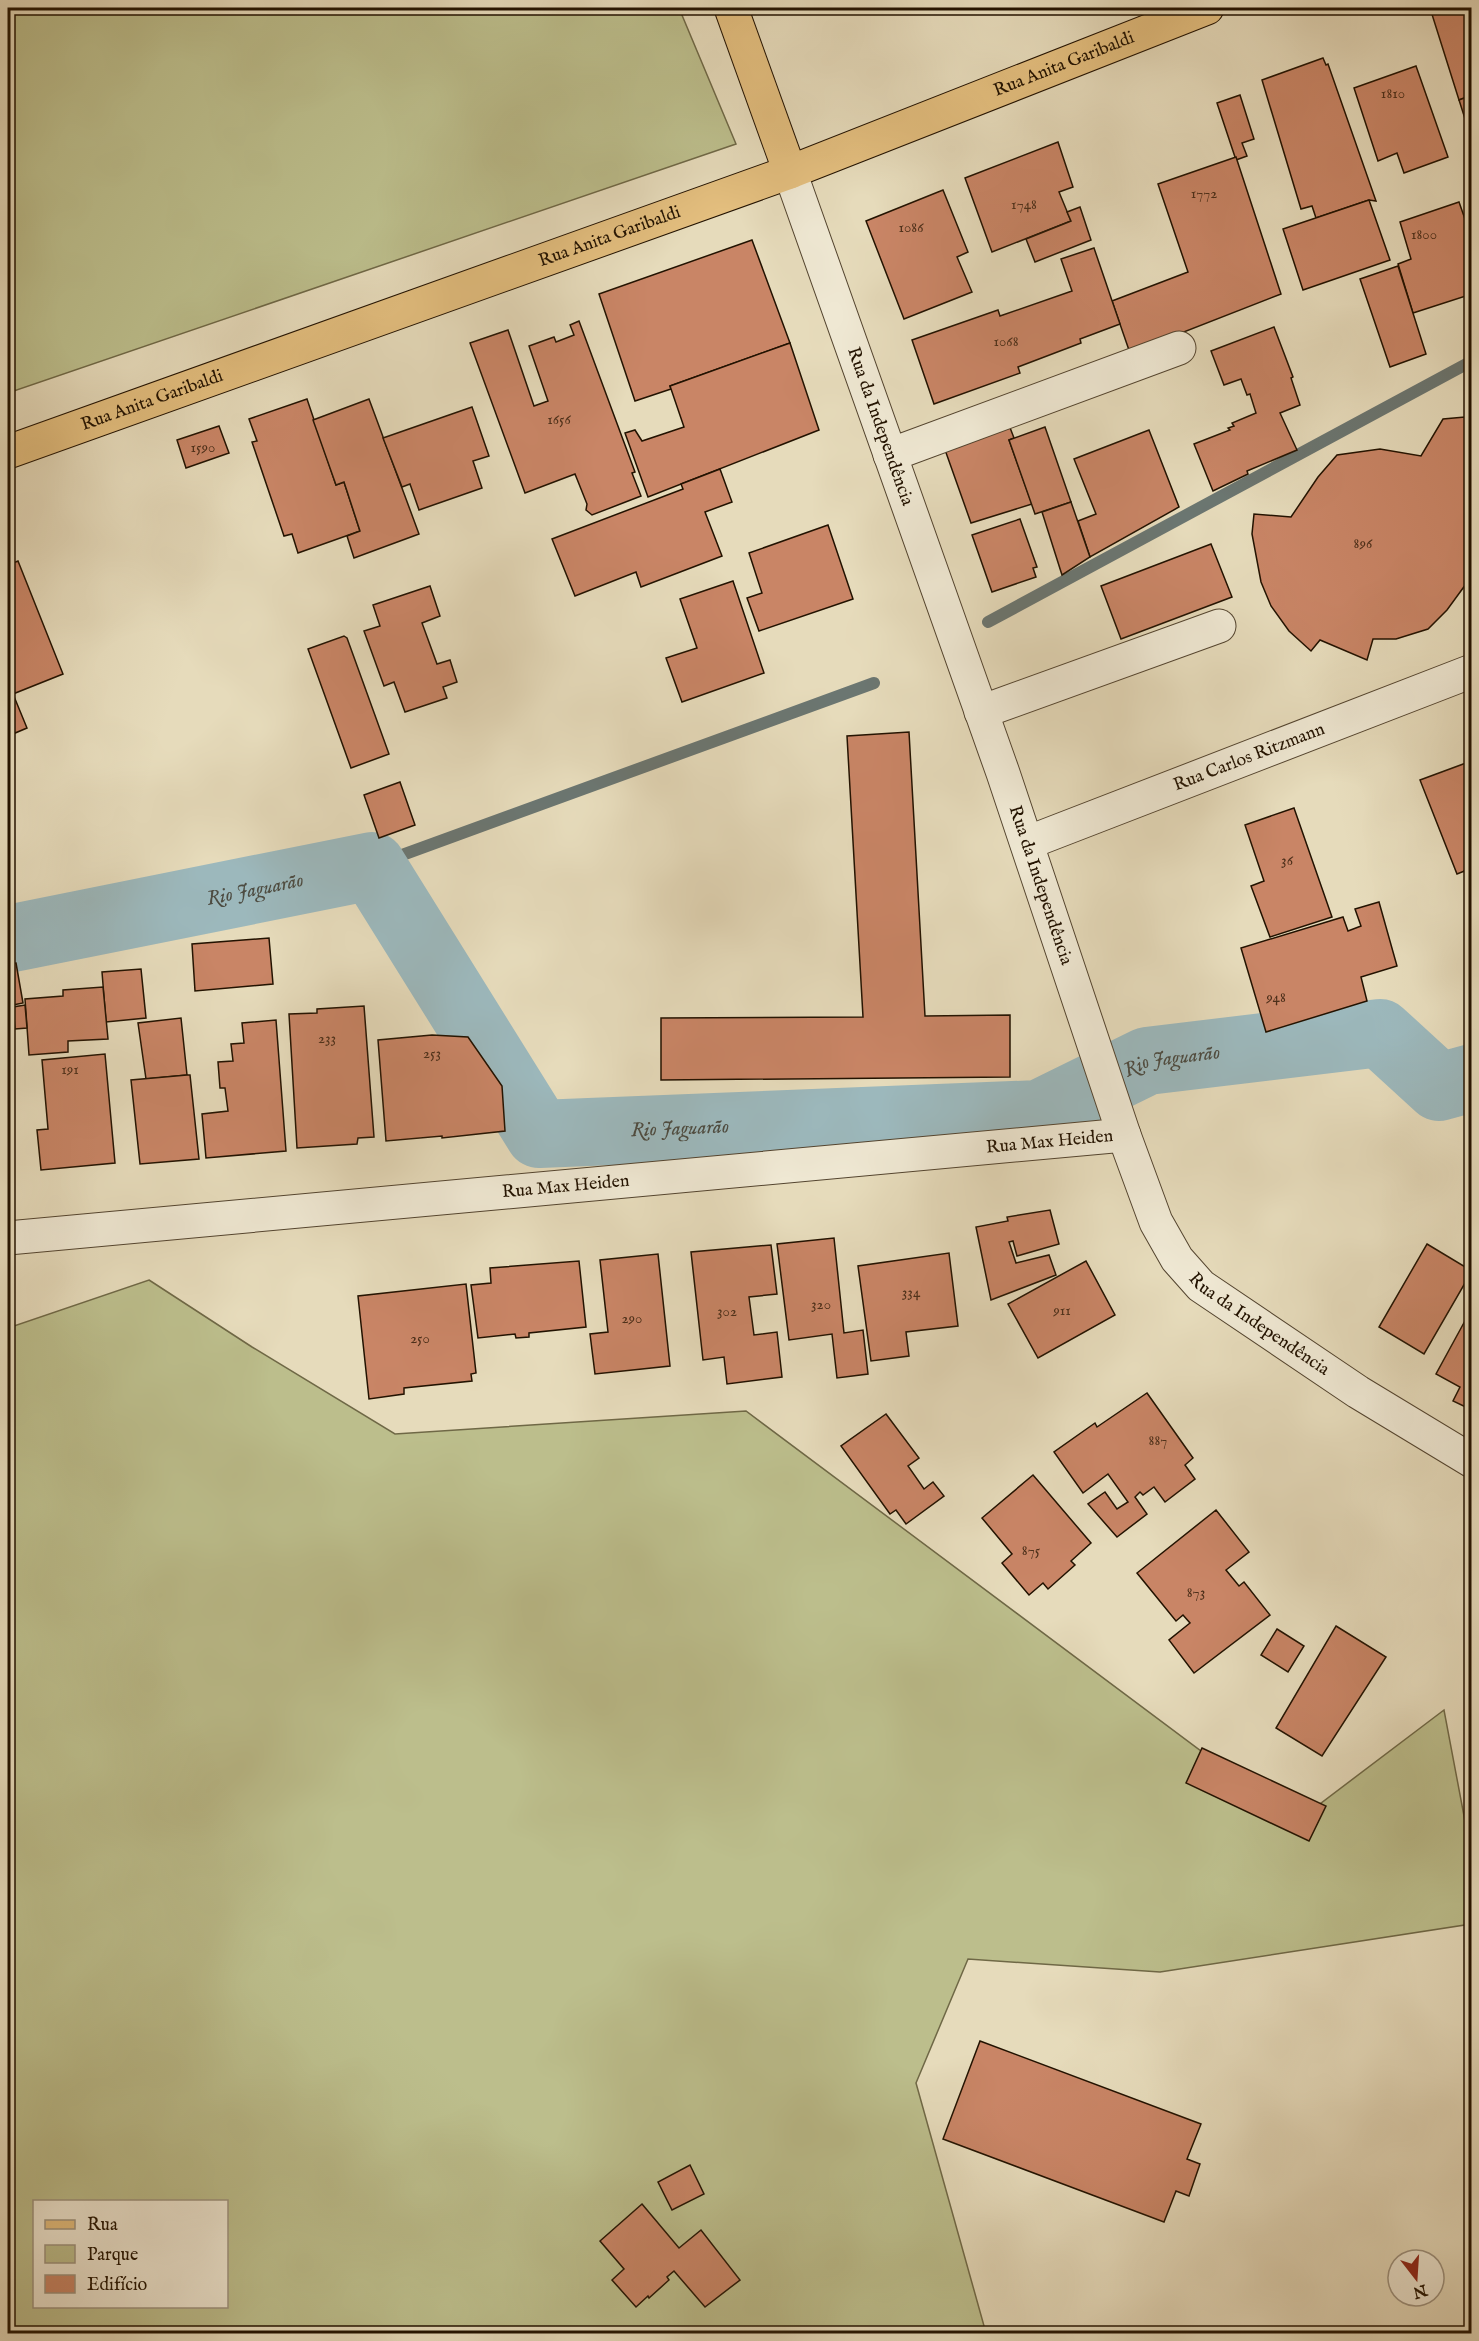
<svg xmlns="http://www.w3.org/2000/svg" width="1479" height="2341" viewBox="0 0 1479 2341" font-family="'IM FELL English',serif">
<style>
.green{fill:#bcbe8c;stroke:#6f6846;stroke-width:1.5;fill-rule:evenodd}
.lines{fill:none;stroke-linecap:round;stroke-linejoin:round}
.stream{stroke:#6b7671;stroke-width:12}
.river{stroke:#9cb8bc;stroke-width:68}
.building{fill:#c98566;stroke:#221200;stroke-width:1.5}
.minor-casing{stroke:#53442f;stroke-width:35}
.major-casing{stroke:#221200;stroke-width:35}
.minor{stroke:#efe8d3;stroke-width:33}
.major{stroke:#e3be7e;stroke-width:33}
.labels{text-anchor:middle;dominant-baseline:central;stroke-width:6;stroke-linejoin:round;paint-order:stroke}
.number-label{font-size:15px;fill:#4c2f1a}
.street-label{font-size:18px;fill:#221200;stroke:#efe8d3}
.water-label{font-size:20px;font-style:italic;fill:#4d4c42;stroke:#efe8d3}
</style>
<rect width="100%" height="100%" fill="#e6dbbb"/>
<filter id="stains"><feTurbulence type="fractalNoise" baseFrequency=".00333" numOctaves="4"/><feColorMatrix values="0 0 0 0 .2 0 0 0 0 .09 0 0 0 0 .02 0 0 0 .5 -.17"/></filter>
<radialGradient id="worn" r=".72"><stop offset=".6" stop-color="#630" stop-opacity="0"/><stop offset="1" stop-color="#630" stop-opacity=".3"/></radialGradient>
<g class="green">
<polygon points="8,8 679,8 736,144 8,393"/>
<path d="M149,1280L252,1347L395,1434L746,1411L1296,1822L1444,1710L1471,1853V1924L1160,1972L968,1959L916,2083L986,2333H8V1328ZM34,2202H226V2306H34Z"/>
</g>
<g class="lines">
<g class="stream">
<polyline points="988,622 1472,361"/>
<polyline points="372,866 874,683"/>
</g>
<path class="river" id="s1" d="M8,939L372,866L539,1134L1039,1114L1147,1061L1380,1033L1439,1087L1472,1078"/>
</g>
<g class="building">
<polygon points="1430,8 1472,8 1472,95 1459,100"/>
<polygon points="1323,58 1326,65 1328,64 1376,201 1369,200 1316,218 1312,206 1301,209 1262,80"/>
<polygon points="1416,66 1448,157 1404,173 1397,153 1378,161 1354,88"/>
<polygon points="1240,95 1254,139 1242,143 1247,156 1236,160 1217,103"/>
<polygon points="1472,95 1472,123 1467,125 1459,100"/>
<polygon points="1058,142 1073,187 1059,192 1071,221 992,252 965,178"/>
<polygon points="1236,157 1281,294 1130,353 1112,301 1188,272 1158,184"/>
<polygon points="943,190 968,252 957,257 972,292 904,319 866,221"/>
<polygon points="1369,200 1390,260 1303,290 1283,229"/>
<polygon points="1459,202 1472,239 1472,294 1413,313 1398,264 1411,259 1400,222"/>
<polygon points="1080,207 1091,240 1035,262 1026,239 1071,221 1067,212"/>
<polygon points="752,240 790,343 670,386 671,389 635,401 599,294"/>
<polygon points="1094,248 1120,324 1080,339 1081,343 1018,367 1020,373 934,404 912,340 998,310 1000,316 1072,291 1061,259"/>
<polygon points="1398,266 1426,354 1390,367 1360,279"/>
<polygon points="579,321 635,472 632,473 641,496 592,515 586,510 587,504 575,474 525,493 470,343 508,330 534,406 548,401 529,346 554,337 556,342 574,335 570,325"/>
<polygon points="1274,327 1293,377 1291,378 1300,405 1280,413 1297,450 1247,471 1248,474 1213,491 1194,444 1230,430 1228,428 1234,426 1232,423 1256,413 1250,394 1247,395 1241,379 1224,385 1211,351"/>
<polygon points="790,343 819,430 648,497 625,433 635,430 642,441 684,427 670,386"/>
<polygon points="307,399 336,485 344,482 360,531 298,553 292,534 284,536 252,442 257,441 249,419"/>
<polygon points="369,399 419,534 354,558 347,536 360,531 344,482 336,485 313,420"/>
<polygon points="472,407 489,456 473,461 482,488 419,510 410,484 402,487 383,438"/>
<polygon points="1465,417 1472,421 1472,586 1466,584 1447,610 1428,629 1396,639 1373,639 1367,660 1320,640 1311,651 1289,631 1271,606 1261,582 1252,534 1254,514 1291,517 1318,477 1337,455 1380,449 1421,456 1443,419"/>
<polygon points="1009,425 1014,438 1009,440 1032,504 971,523 944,447"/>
<polygon points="219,426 229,453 186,468 177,440"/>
<polygon points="1045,427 1071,502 1035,514 1009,440"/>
<polygon points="1149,430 1179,507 1090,557 1078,521 1096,514 1074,459"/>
<polygon points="720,469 732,502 705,512 722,556 641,587 636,572 575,596 552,539 683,489 681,484"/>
<polygon points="1071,502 1090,557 1062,575 1042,512"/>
<polygon points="1020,519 1037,567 1033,568 1036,577 992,592 972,535"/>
<polygon points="828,525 853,599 759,631 747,598 762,593 749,553"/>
<polygon points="1211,544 1232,597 1121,639 1101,586"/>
<polygon points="18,561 63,674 13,694 27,728 8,736 8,565"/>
<polygon points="733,581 764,673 682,702 666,658 697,648 680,599"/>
<polygon points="430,586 440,616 422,623 437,664 450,660 457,682 443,687 447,698 405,712 394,682 384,686 364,631 380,626 373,605"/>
<polygon points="344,636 347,638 389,754 351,768 308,649"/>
<polygon points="909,732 925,1016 1010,1015 1010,1077 661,1080 661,1018 863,1017 847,736"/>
<polygon points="1466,763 1472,775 1472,868 1457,874 1420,780"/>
<polygon points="400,782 415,825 379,838 364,795"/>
<polygon points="1294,808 1332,917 1270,937 1251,886 1264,881 1245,825"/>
<polygon points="1472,868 1472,892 1464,871"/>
<polygon points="1379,902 1397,966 1361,977 1367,1001 1266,1032 1241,948 1343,917 1348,931 1361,926 1355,909"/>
<polygon points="269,938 273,984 195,991 192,944"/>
<polygon points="16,963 23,1003 8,1006 8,964"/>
<polygon points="141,969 146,1018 106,1022 102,972"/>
<polygon points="103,987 108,1039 68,1041 68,1052 29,1055 25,999 63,996 63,990"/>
<polygon points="25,1005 27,1028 15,1029 13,1007"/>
<polygon points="364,1006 374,1137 358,1138 357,1144 297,1148 289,1014 317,1013 317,1009"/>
<polygon points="181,1018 187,1075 146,1079 138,1023"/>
<polygon points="276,1020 286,1151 206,1158 202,1114 228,1111 225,1088 220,1088 218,1062 233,1061 231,1044 244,1043 242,1023"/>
<polygon points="432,1035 468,1037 502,1086 505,1131 442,1138 442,1136 386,1141 378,1040"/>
<polygon points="105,1054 115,1163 41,1170 37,1130 48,1129 42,1060"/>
<polygon points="187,1075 190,1075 199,1159 140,1164 131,1080"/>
<polygon points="1050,1210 1059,1244 1017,1256 1013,1241 1009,1242 1016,1263 1049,1255 1056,1275 991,1300 976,1227 1008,1221 1007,1217"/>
<polygon points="834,1238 844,1333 863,1330 868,1374 837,1378 832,1334 789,1340 777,1244"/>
<polygon points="1427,1244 1472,1271 1424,1354 1379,1327"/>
<polygon points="771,1245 777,1294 749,1297 754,1335 777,1332 782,1377 727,1384 724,1357 703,1360 691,1252"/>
<polygon points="949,1253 958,1326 906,1332 909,1356 871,1361 858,1266"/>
<polygon points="658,1254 670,1366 595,1374 590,1334 608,1332 600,1260"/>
<polygon points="579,1261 586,1327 529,1333 529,1337 516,1338 515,1334 478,1338 471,1285 491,1283 490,1268"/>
<polygon points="1086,1261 1115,1315 1038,1358 1008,1304"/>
<polygon points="466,1284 476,1373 471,1374 472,1381 404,1388 404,1394 369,1399 358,1296"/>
<polygon points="1472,1308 1472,1410 1453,1401 1460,1387 1436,1374"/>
<polygon points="1147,1393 1193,1458 1185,1465 1195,1479 1165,1502 1154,1487 1143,1495 1140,1492 1135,1497 1147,1514 1117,1537 1088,1504 1105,1492 1117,1509 1128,1502 1108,1474 1083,1493 1054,1452 1095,1423 1097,1427"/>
<polygon points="886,1414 919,1458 908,1466 924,1489 933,1482 944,1496 906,1524 896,1510 890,1514 841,1446"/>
<polygon points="1033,1475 1091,1543 1071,1561 1075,1565 1048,1589 1043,1583 1029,1595 1002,1563 1012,1554 982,1518"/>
<polygon points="1216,1510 1249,1552 1226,1570 1239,1586 1244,1582 1270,1615 1194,1673 1169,1640 1190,1623 1183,1615 1176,1621 1137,1573"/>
<polygon points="1336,1626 1386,1657 1322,1756 1276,1728"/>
<polygon points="1277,1629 1304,1646 1288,1672 1261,1655"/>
<polygon points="1202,1748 1326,1806 1309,1841 1186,1783"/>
<polygon points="980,2041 1201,2124 1187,2159 1200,2164 1189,2196 1176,2191 1164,2222 943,2139"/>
<polygon points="690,2165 704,2194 672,2210 658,2182"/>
<polygon points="642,2204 679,2248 701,2230 740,2280 705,2307 674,2271 667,2277 669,2280 649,2298 648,2296 636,2307 612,2280 624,2269 600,2241"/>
</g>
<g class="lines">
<g class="minor-casing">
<g id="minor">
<path id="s2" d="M790,172L1003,773L1124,1135L1156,1222L1177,1259L1201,1286L1358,1392L1472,1461"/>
<polyline points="890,455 1179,348"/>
<polyline points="981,712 1219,626"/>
<path id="s3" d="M1027,843L1472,671"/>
<path id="s4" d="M8,1238L1124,1135"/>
</g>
</g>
<g class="major-casing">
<g id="major">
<polyline points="731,8 790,172"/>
<path id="s5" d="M8,452L790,172L1207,8"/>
</g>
</g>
<use href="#minor" class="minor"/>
<use href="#major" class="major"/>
</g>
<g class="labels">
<g class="number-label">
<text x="1393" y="93">1810</text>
<text x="1204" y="193">1772</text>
<text x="1024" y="204">1748</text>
<text x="911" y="227">1086</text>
<text x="1424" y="234">1800</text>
<text x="1006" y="341">1068</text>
<text x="559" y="419">1656</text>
<text x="203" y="447">1590</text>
<text x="1363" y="543">896</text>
<text x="1287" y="860">36</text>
<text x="1276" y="997">948</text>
<text x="327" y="1038">233</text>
<text x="432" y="1053">253</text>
<text x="70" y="1069">191</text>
<text x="911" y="1292">334</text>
<text x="821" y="1304">320</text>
<text x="1062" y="1310">911</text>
<text x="727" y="1311">302</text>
<text x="632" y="1318">290</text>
<text x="420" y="1338">250</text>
<text x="1158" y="1440">887</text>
<text x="1031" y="1550">875</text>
<text x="1196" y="1592">873</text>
</g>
<g class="street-label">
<text stroke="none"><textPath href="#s5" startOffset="1125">Rua Anita Garibaldi</textPath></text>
<text stroke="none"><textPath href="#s5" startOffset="639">Rua Anita Garibaldi</textPath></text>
<text stroke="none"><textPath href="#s5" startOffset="153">Rua Anita Garibaldi</textPath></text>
<text stroke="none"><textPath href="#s2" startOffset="270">Rua da Independência</textPath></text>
<text stroke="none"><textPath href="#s3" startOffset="238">Rua Carlos Ritzmann</textPath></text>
<text stroke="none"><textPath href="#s2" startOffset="756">Rua da Independência</textPath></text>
<text stroke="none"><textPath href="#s4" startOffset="1046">Rua Max Heiden</textPath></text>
<text stroke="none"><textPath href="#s4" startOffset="560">Rua Max Heiden</textPath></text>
<text stroke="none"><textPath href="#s2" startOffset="1260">Rua da Independência</textPath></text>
</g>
<g class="water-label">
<text stroke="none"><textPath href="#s1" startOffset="252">Rio Jaguarão</textPath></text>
<text stroke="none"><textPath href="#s1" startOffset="1332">Rio Jaguarão</textPath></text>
<text stroke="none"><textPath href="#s1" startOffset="828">Rio Jaguarão</textPath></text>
</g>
</g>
<rect width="1479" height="2341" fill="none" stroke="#e6dbbb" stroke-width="30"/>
<rect x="9" y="9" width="1461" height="2323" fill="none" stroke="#221200" stroke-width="3"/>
<rect x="15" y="15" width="1449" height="2311" fill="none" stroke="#221200" stroke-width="1.5"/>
<rect x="33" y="2200" width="195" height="108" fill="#efe8d3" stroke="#9d927f" stroke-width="1.5"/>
<rect x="45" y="2220" width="30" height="9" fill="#e3be7e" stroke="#9d927f" stroke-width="1.5"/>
<text x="87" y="2230" font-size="18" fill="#221200">Rua</text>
<rect x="45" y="2245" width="30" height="18" fill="#bcbe8c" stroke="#9d927f" stroke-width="1.5"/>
<text x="87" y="2260" font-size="18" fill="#221200">Parque</text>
<rect x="45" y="2275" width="30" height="18" fill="#c98566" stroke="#9d927f" stroke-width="1.5"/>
<text x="87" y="2290" font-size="18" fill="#221200">Edifício</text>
<g transform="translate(1416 2278) rotate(163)"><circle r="28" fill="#efe8d3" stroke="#9d927f" stroke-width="1.5"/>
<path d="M0-4.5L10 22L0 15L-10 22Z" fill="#8f2418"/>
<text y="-9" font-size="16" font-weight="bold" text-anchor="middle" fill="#221200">N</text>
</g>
<rect width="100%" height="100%" filter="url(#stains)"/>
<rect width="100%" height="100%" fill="url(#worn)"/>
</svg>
